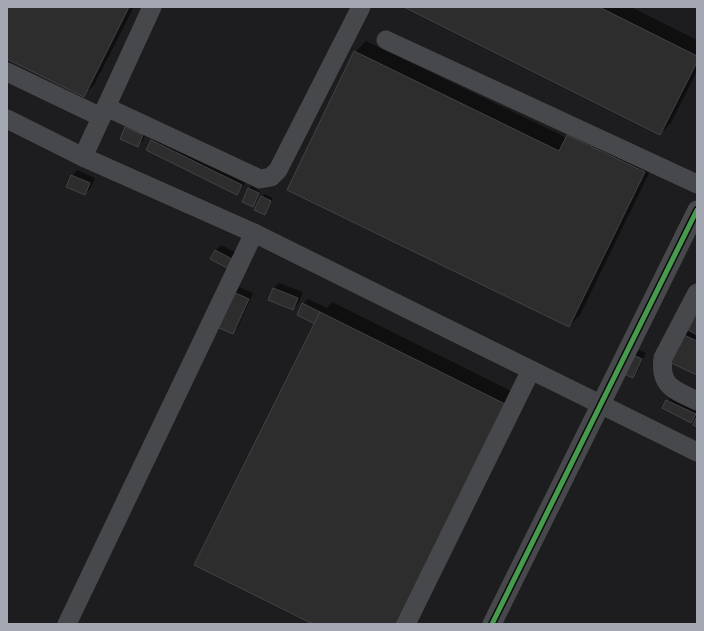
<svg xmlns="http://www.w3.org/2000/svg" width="704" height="631" viewBox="0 0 704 631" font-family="Helvetica,sans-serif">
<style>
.built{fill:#1d1d1f}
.shadow{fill:#0007}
.building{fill:#2d2d2e;stroke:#424346}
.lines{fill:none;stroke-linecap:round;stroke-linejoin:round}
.minor{stroke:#47484b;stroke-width:19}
.cycleway-casing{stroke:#0d0d0f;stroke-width:8}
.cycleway{stroke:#469c4c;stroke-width:5}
</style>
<rect width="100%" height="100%" fill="#131313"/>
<rect class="built" x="7" y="7" width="690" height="617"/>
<g class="shadow">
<polygon points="7,7 134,7 94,85 83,96 7,58"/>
<polygon points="406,7 631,7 697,40 697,71 671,123 660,134"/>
<polygon points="366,41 567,138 579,124 655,161 580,315 569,326 288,189 355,52"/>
<polygon points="131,122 148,130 143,140 138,146 121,138 126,127"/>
<polygon points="160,132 249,176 244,185 236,194 147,149 152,140"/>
<polygon points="77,170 95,178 90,189 85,194 72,176"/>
<polygon points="251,186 260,191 252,206 249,189"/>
<polygon points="264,194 273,198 264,214 256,209"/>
<polygon points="221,245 237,253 232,261 216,250"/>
<polygon points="279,283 303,292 298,304 293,309 274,288"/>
<polygon points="239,287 253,293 238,327 233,332 234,293"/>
<polygon points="308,299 327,308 332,302 515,393 401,624 315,624 318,319 303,304"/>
<polygon points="697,309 697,374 670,361"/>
<polygon points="639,350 646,353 638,371 633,377 634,355"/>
<polygon points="673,395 697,407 697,416 691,422 663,408"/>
</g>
<g class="building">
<polygon points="7,7 129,7 84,97 7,59"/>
<polygon points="404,7 599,7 697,56 697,62 660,135"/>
<polygon points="354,51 559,151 567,135 645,172 569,327 287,190"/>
<polygon points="125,127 143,135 138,147 120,139"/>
<polygon points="151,140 242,185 237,195 146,150"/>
<polygon points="71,175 90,183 85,195 66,187"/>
<polygon points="248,188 259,193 253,207 242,202"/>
<polygon points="261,196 271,201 265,215 254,210"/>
<polygon points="215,250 232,259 227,268 210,259"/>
<polygon points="273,288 298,298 293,310 268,300"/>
<polygon points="233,292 249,299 233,334 217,327"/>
<polygon points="302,303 320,312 315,324 297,315"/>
<polygon points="697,307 697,335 686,329"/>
<polygon points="320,312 505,404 396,624 313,624 194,565"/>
<polygon points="682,334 697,341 697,375 669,362"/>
<polygon points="633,355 642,359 633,378 624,374"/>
<polygon points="666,400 696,414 691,423 662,408"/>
<polygon points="697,416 697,427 693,425"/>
</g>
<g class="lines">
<g class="minor">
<polyline points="386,40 697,184"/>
<polyline points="7,72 101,117"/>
<polyline points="106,107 260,179 271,177 278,170 361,7"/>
<polyline points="7,119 83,157 254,233 697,452"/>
<polyline points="83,157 152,7"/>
<path d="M697,293L663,358C659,387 675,390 697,401"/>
<polyline points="67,624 254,233"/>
<polyline points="406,624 531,370"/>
<polyline points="492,624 697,210"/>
</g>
<g class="cycleway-casing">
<polyline id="cycleway" points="492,624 697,210"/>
</g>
<use href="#cycleway" class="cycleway"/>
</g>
<rect width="704" height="631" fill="none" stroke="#a4a8b3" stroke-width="16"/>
</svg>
